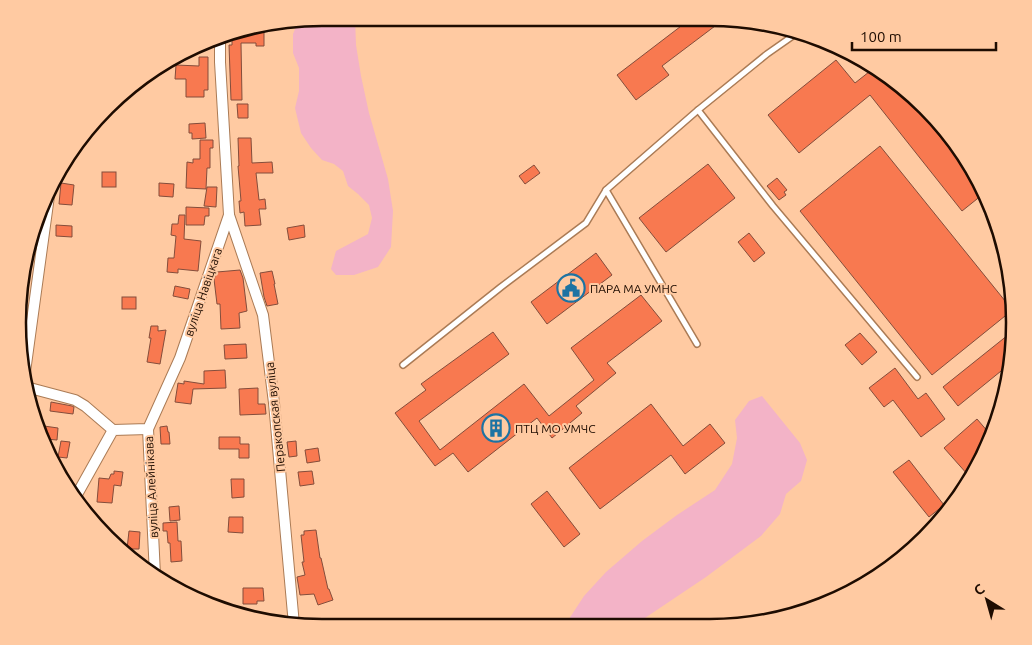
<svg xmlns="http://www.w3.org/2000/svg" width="1032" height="645" viewBox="0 0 1032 645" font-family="Ubuntu,sans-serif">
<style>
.green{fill:#f3b3c7}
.building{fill:#f87950;stroke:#844d3b}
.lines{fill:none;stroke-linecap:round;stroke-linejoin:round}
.service-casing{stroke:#ab7b55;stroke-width:8}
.minor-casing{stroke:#ab7b55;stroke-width:12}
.service{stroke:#fff;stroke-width:5}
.minor{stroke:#fff;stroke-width:10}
.labels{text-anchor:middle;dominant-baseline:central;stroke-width:4;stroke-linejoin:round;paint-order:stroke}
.poi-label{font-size:12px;fill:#1e0c01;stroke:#ffcaa2;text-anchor:start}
.street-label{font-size:12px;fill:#1e0c01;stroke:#ffcaa2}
.rim{fill:none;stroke:#1e0c01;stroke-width:2.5}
</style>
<rect width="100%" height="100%" fill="#ffcaa2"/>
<g class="green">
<polygon points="323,18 355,18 356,45 361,76 369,113 388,179 393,211 391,247 378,267 354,275 336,275 331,269 336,251 368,234 372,218 369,205 358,194 348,186 343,171 334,164 322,160 311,148 301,133 295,108 299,91 299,68 293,53 293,34 298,22"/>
<polygon points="762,396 800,443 807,460 801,481 786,494 780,514 761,536 706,577 633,626 568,626 567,622 584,596 606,572 642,541 677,515 715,490 732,464 737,438 735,420 749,401"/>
</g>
<g class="building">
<polygon points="689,20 723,20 662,66 669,75 636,100 617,75"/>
<polygon points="264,27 264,46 256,46 256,43 241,43 242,100 231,100 229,45 232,45 232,32"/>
<polygon points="199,57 208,57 208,90 204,90 204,97 186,97 186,79 175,79 176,65 199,66"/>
<polygon points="836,60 855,83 874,68 894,80 979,185 982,195 962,211 870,95 799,153 768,115"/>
<polygon points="237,104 248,104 248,118 238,118"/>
<polygon points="205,123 206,138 192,139 192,133 189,133 189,124"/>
<polygon points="238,138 251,138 252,163 272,162 273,173 256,173 259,200 265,199 266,209 259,209 261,225 245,226 244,212 240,213 239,201 241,201 238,166 239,166"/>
<polygon points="200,140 213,140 213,148 210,148 210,168 207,168 206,189 186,188 187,162 193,163 193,159 200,159"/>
<polygon points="880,146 1010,307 1010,312 932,375 800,211"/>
<polygon points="708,164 735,198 666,252 639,218"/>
<polygon points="534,165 540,173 525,184 519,176"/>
<rect x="102" y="172" width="14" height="15"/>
<polygon points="777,178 787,190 784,192 786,195 779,200 767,186"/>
<polygon points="61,183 74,185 72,205 59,204"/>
<polygon points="159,183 174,184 173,197 159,196"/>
<polygon points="207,187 217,187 216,207 204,206"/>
<polygon points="186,207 209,208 209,216 205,216 204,225 186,225"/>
<polygon points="179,215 185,215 184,239 201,241 198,271 178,269 178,273 167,272 168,258 174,258 176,236 171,235 172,224 178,224"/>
<polygon points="56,225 72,226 72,237 56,236"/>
<polygon points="304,225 305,237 289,240 287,228"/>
<polygon points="749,233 765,253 754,262 738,242"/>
<polygon points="596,253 612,275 547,324 531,302"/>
<polygon points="240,270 243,278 247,311 239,313 240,328 221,329 220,304 217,304 214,279 217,272"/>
<polygon points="272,271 275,284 274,284 278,304 267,306 264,297 260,273"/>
<polygon points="175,286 190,289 188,299 173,296"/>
<polygon points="641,295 662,321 607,363 616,373 576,406 582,413 552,438 537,418 468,472 453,453 435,466 395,413 426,390 421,384 493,332 509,354 419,421 440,450 524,384 549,416 594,380 571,348"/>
<rect x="122" y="297" width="14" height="12"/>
<polygon points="151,326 158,326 158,331 166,330 160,364 147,362 151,338 149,338"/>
<polygon points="860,333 877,352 862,365 845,345"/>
<polygon points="1008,335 1006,367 958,406 943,387"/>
<polygon points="246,344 247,358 225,359 224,345"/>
<polygon points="895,368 918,399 926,393 945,419 921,437 893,400 884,407 869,388"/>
<polygon points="225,370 226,388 193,389 191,404 175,402 178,383 184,384 184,381 204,384 204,371"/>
<polygon points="258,388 258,404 265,404 266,414 240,415 239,389"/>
<polygon points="51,402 72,406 74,407 73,414 50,411"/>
<polygon points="651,404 683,446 710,424 725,443 685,474 671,455 600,509 569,468"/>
<polygon points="977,419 989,433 968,475 944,448"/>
<polygon points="44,426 58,428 57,440 45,439 43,434"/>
<polygon points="167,426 168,432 169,432 170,444 161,444 160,427"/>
<polygon points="219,437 240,437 240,444 249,444 249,458 239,458 239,449 219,449"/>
<polygon points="61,441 70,442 67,458 58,457"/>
<polygon points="296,441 297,456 289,457 287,442"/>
<polygon points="318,448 320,461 307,463 305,450"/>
<polygon points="909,460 944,505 929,517 893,472"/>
<polygon points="114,471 123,472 121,486 114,485 112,503 97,502 99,478 109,479 111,474 114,474"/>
<polygon points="312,471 314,484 300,486 298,472"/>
<polygon points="231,479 244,479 244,497 232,498"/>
<polygon points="547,491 580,534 564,547 531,504"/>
<polygon points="179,506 180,520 170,521 169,507"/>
<polygon points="229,517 243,517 243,533 228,532"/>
<polygon points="177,522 178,541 181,541 182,561 171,562 170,543 168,543 167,531 163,531 163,523"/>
<polygon points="316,530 320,558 321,558 328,589 329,589 333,600 318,605 314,594 300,595 297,577 305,575 302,562 304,562 301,535 304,535 304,531"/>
<polygon points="129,531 140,532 139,549 127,549"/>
<polygon points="243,588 263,588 264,601 257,601 257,604 243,604"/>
</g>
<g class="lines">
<g class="service-casing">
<g id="service">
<polyline points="698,110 773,206 917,377"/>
<polyline points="606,190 697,344"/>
<polyline points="403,365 501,287 586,223 606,190 698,110 767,54 797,33"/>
</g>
</g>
<g class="minor-casing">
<g id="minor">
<polyline points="229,215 263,315 274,403 294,625"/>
<polyline points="25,372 49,196"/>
<polyline points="26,387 75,400 85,406 113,430"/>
<polyline points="148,429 155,575"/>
<polyline points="75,498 113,430 148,429 180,358 229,215 220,62 220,36"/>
</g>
</g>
<use href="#service" class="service"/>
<use href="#minor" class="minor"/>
</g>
<defs>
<g id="civic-ring" transform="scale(1.4375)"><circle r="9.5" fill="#ffcaa2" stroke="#1c73a3" stroke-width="1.5"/><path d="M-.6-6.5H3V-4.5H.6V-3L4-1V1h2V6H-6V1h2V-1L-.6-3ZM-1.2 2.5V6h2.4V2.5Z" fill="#1c73a3"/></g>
<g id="building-ring" transform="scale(1.4375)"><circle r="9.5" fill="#ffcaa2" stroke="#1c73a3" stroke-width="1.5"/><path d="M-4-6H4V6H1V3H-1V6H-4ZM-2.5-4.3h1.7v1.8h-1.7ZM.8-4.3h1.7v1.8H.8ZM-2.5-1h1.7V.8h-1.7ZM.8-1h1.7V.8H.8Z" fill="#1c73a3"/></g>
</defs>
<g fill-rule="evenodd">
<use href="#civic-ring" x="571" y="288"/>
<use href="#building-ring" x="496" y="428"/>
</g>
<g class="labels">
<g class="poi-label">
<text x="590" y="288">ПАРА МА УМНС</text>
<text x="515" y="428">ПТЦ МО УМЧС</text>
</g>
<g class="street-label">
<text transform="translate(203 292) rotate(-71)">вуліца Навіцкага</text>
<text transform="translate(275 417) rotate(-96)">Перакопская вуліца</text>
<text transform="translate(151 487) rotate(-93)">вуліца Алейнікава</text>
</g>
</g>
<path d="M0 0H1032V645H0ZM322 26H710A296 296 0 0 1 1006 322V323A296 296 0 0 1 710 619H322A296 296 0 0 1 26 323V322A296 296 0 0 1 322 26Z" fill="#ffcaa2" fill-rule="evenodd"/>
<path class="rim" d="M322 26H710A296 296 0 0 1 1006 322V323A296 296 0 0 1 710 619H322A296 296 0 0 1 26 323V322A296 296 0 0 1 322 26Z"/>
<g transform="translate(987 600) rotate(323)" stroke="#ffcaa2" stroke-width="4" paint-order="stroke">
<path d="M0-4L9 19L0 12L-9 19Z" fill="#1e0c01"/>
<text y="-8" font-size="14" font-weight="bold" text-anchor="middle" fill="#1e0c01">С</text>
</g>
<path d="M852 42v8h144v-8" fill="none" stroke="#1e0c01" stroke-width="2.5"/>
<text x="860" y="42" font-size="15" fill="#1e0c01" stroke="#ffcaa2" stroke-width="4" paint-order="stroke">100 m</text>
</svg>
